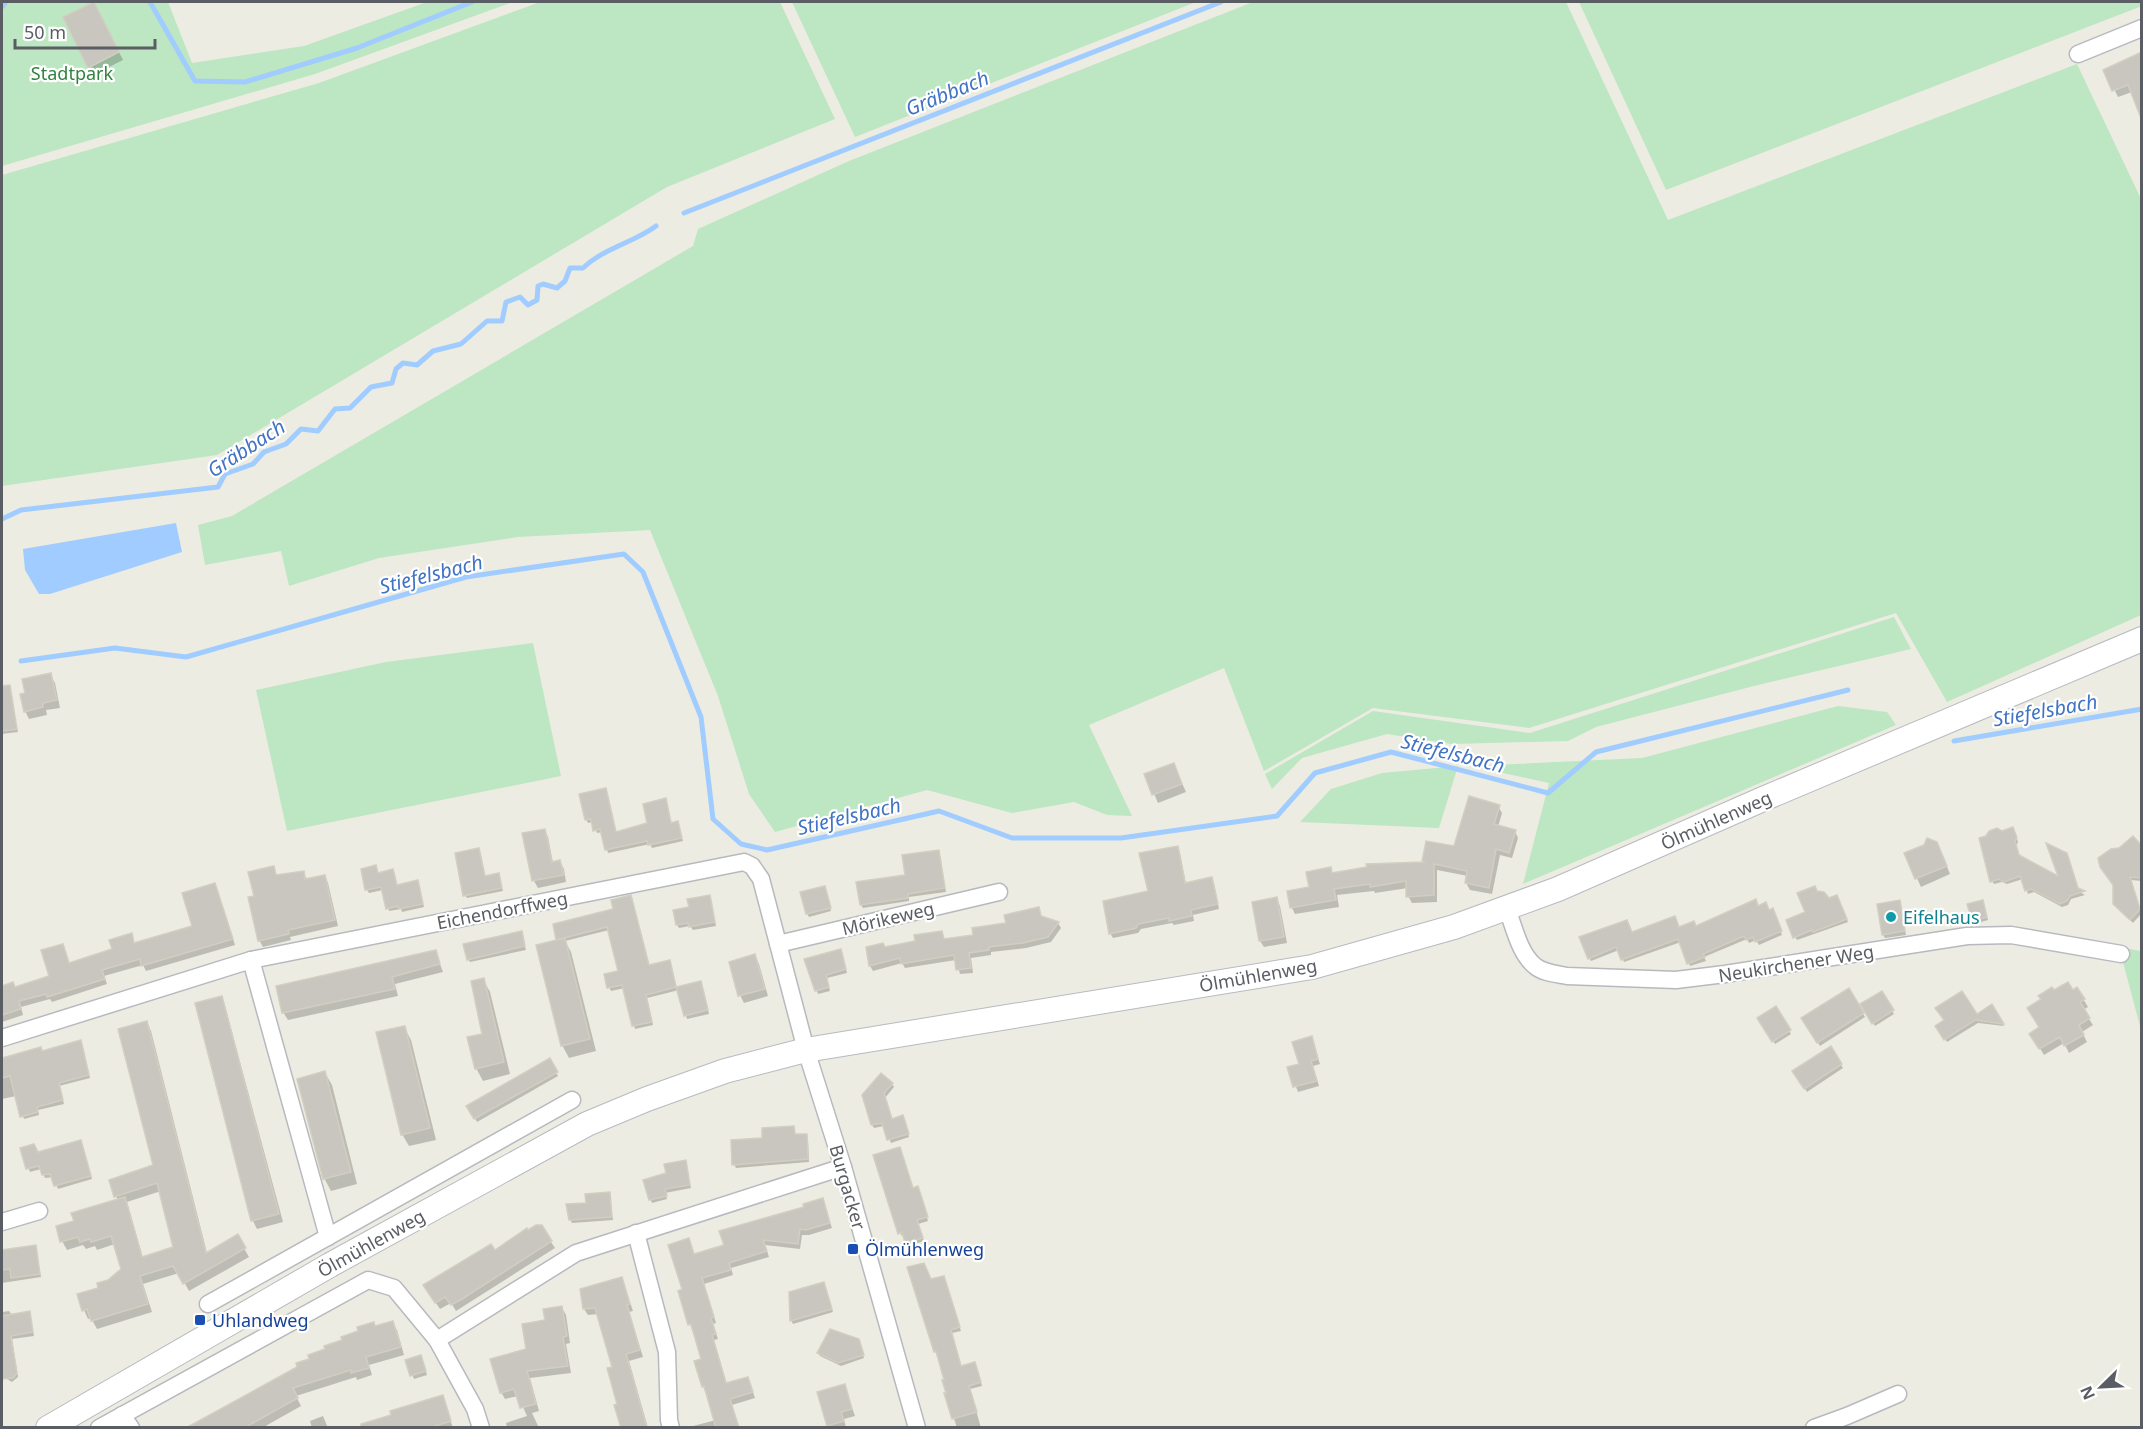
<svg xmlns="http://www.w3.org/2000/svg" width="2143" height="1429" viewBox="0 0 2143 1429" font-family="'Noto Sans',sans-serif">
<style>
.green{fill:#bde6c2}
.water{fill:#a0ccff}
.shadow{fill:#0003;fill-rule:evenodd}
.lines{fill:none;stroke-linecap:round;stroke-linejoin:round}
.stream{stroke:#a0ccff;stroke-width:5}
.building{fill:#c8c6bf;stroke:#d2cec0;stroke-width:1.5}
.street-casing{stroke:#b7b9bf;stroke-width:19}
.secondary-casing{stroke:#b7bac1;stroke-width:26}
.street{stroke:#fff;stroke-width:16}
.secondary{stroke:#fff;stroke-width:24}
.culture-dot{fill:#0f9aa8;stroke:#fff;stroke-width:2}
.transit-dot{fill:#1a4fb4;stroke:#fff;stroke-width:2}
.labels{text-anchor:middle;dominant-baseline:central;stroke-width:4.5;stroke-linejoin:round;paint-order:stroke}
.park-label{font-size:18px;fill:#32823f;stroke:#fff}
.street-label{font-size:18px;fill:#5a5d63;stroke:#fff}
.culture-label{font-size:18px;fill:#0d838f;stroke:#fff;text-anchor:start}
.transit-label{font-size:18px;fill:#164399;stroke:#fff;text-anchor:start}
.water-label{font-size:20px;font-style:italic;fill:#4173c4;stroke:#fff}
</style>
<rect width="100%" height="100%" fill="#edece2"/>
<g class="green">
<polygon points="2,2 168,2 192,63 304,46 427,2 513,2 315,74 2,166"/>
<polygon points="540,2 780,2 835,119 667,187 217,455 2,486 2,175 319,83"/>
<polygon points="792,2 1196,2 855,137"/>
<polygon points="1253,2 1566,2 1668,220 2077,64 2141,199 2141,615 1947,702 1896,613 1529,728 1373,708 1264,771 1224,668 1089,725 1132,816 1107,815 1074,802 1012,813 927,790 775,832 749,794 718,696 650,530 518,537 379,558 289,586 281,551 205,565 198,525 232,516 693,246 698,229 849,161"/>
<polygon points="1579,2 2141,2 2142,6 1666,190"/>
<polygon points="1894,617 1911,649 1754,686 1596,727 1568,741 1452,744 1387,734 1302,758 1272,789 1265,774 1373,711 1530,733"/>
<polygon points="533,643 561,776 287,831 256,690 386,662"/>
<polygon points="1838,706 1887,712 1896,725 1523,884 1549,783 1471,766 1642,758"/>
<polygon points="1458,766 1439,828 1300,822 1331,789 1382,773"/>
<polygon points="2119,947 2141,951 2141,1030"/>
</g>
<polygon class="water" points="176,523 182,552 50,594 39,594 25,570 23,549"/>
<g class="shadow">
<polygon points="98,11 123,60 93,75 89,67"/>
<polygon points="2142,53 2132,92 2118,97 2105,70"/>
<polygon points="50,675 55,683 60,708 46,710 47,715 29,719 25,711 27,694"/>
<polygon points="14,714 18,732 2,734 2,716"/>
<polygon points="1174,765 1186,792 1158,803 1146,775"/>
<polygon points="607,793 616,833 649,825 665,800 672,824 677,823 683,841 652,848 650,844 608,853 602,832 597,833 593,822 588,823 586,819"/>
<polygon points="1498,806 1502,813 1498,827 1515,831 1518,838 1512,858 1500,855 1492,894 1470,890 1466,883 1468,876 1437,870 1437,902 1412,903 1408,896 1408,888 1375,893 1374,891 1337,895 1339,907 1295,914 1292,908 1330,869 1333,874 1425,864 1424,862 1455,848"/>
<polygon points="544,830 548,837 553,863 560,862 564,869 566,882 538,888 534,881"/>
<polygon points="2002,832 2015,832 2018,842 2016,846 2019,857 2085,895 2071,899 2068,905 2062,907 2034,892 2028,894 2023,879 2007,884 2002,882 1994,884 1992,881"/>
<polygon points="2142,844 2142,881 2131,880 2141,914 2133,923 2114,903"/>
<polygon points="1177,848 1180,853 1186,884 1211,879 1214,884 1219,909 1193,915 1194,921 1174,925 1172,923 1141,929 1138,933 1113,938 1110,933 1149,892"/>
<polygon points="478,850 485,878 498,875 503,891 467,898 465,895"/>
<polygon points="938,851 946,892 909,897 909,901 863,908 861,905 907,877"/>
<polygon points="1941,852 1950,874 1921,887 1906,854"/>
<polygon points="376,867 378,874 393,871 397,886 417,882 424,907 402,912 401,909 389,911 383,890 369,893 367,890 362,870"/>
<polygon points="273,868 277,877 303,872 307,879 325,876 328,883 338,926 290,937 291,940 263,947 259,940 256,897"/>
<polygon points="217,890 235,945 146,971 143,965 104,976 107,984 52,1002 50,999 21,1007 23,1015 2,1022 2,987 12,984 15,989 51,977 62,945 69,964 114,950 131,935 135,944 194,927"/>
<polygon points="826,891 831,911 809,917 807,914"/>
<polygon points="1817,893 1829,899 1839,900 1848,922 1797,940 1795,937"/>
<polygon points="709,896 716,926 693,930 690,926 679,928 677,925 691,908"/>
<polygon points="631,897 649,967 671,965 677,989 701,983 709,1014 687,1019 679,990 647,998 653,1025 635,1029 625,988 611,991 609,987 620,972 609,930 565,941 571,952 596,1051 569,1058 562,1045 558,939 615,910"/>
<polygon points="1277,899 1280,906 1287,943 1264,947 1260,941"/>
<polygon points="1899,901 1906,935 1885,938 1883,935"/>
<polygon points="1984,905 1988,920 1975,924 1973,920"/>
<polygon points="1758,907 1774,914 1782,935 1759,945 1756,940 1749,943 1747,939 1704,957 1706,961 1690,966 1681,942 1624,962 1619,950 1591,961 1589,958 1632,934 1696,928"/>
<polygon points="1038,908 1042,918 1058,923 1061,928 1051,942 1026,948 991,952 991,955 971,958 973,973 960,974 956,960 905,968 902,963 873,971 870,966 868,948 885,948 917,942 942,932 945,940 975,936 1007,925"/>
<polygon points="521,933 526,950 470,962 468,959"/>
<polygon points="435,951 443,972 395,984 398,996 288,1020 283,1012"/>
<polygon points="842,954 847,973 827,978 830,991 818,994 813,981"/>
<polygon points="755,956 759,964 768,996 744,1003 740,995"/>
<polygon points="483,979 490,992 510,1074 483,1081 476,1068 484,1035"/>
<polygon points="2077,989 2088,1007 2083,1010 2093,1025 2082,1032 2087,1042 2069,1053 2064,1043 2044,1055 2031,1034 2041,1028 2054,992 2072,992"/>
<polygon points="1848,990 1865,1017 1820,1046 1803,1019"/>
<polygon points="1881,993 1894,1014 1875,1026 1862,1005"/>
<polygon points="221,998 225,1006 283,1222 257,1229 253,1221 196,1004"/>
<polygon points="1992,1007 2004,1026 1978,1023 1947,1042 1937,1026 1976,1016"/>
<polygon points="1775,1008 1791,1034 1775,1044 1759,1019"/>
<path d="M147,1023L151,1031L207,1253L237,1236L249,1257L189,1291L179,1273L143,1284L152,1312L97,1329L91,1318L88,1319L84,1310L79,1295L100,1289L123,1270L115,1244L97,1250L95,1246L86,1249L83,1245L67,1250L62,1241L76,1222L118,1201L116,1196L155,1166ZM161,1191L175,1248L143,1258L127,1202Z"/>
<polygon points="404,1027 411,1040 436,1140 409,1146 402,1134"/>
<polygon points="1311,1038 1320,1064 1313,1066 1319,1086 1298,1092 1289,1068 1301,1065"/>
<polygon points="81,1042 90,1078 59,1086 64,1104 38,1110 39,1115 24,1119 16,1096 2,1099 2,1059 40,1049 42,1052"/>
<polygon points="1830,1048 1843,1068 1807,1092 1794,1071"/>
<polygon points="549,1060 558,1076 477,1122 468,1106"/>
<polygon points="325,1073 332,1085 357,1184 331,1191 324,1178"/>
<polygon points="892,1084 894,1087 885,1098 892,1120 905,1120 909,1137 891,1143 884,1126 874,1128 872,1125 864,1095"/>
<polygon points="793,1128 796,1136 806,1135 808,1139 809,1162 736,1168 734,1164 764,1140"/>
<polygon points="82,1145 92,1179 58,1189 53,1177 45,1178 41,1169 30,1172 22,1149 38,1154"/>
<polygon points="900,1149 913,1189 920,1192 928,1221 918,1224 924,1241 909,1246 905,1235 902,1236 900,1233"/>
<polygon points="685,1162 691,1188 665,1193 667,1199 652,1203 645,1181 668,1174"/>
<polygon points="609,1194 613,1220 572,1223 570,1219 587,1204"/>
<polygon points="822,1199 832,1228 809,1235 802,1235 800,1249 765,1245 769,1257 731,1268 733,1275 704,1284 716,1323 713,1324 718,1339 714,1340 727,1385 750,1384 755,1398 732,1405 739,1428 694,1428 693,1426 716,1420 703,1386 703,1360 690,1324 684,1290 689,1240 695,1256 726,1246"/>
<polygon points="551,1242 555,1248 456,1311 451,1303 440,1309 429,1293 494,1252"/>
<polygon points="35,1246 41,1277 2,1283 2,1251"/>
<polygon points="622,1279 633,1311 629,1312 643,1357 629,1361 648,1428 622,1428 614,1368 598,1314 588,1315 584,1309 581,1290"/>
<polygon points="931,1281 945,1281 961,1331 952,1333 962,1368 975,1364 977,1367 982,1386 970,1389 981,1428 957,1428 946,1394 948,1394 946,1381 935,1351"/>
<polygon points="825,1287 833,1312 793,1324 791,1320"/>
<polygon points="562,1308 566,1315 570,1343 566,1344 571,1373 530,1378 539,1411 532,1413 539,1428 507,1428 506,1423 527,1416 518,1396 505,1399 501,1392 547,1321"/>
<polygon points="9,1311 12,1315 29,1313 34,1336 12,1339 18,1377 12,1382 2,1376 2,1312"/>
<polygon points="392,1323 397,1330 404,1355 369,1365 372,1375 357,1380 356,1377 296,1396 301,1406 262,1428 210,1428 376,1328"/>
<polygon points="860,1344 864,1358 841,1366 820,1356 818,1353"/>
<polygon points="422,1360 427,1375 414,1379 407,1361"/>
<polygon points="844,1386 855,1416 844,1419 846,1428 829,1428 828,1425"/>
<polygon points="442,1397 453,1428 367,1428 393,1416"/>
<polygon points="323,1416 328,1428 312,1428 310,1421"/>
</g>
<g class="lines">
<g class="stream">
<polyline points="150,2 195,81 245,82 357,48 472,2"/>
<polyline points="2,7 6,2"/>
<polyline points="684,213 1221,2"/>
<path d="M2,519L21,510L218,487L225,474L253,464L264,452L286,444L301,429L318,431L335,409L350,408L371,387L392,383L396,369L403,363L417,365L433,351L461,344L487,321H502L506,302L520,297L528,305L537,300L538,286L543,284L557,288L565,281L570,268H583C604,248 633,243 656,226"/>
<polyline points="21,661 115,648 186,657 466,577 624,554 643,572 701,717 713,819 741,844 767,850 939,811 1012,838 1121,838 1277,816 1315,773 1391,752 1548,793 1596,752 1848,690"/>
<polyline points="1954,741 2142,709"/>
</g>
</g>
<g class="building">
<polygon points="94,2 119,52 88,68 63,17"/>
<polygon points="2142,52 2142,118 2141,118 2128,85 2112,91 2103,70"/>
<polygon points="51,673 57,700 43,703 43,707 24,712 20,694 25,693 22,679"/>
<polygon points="10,685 17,729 2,731 2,686"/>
<polygon points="1174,763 1182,784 1152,795 1144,774"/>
<polygon points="606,788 616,832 647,823 643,804 666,798 671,823 678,821 682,838 648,845 647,841 605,850 600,829 593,831 591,819 585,820 579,794"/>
<polygon points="1469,796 1500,805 1494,824 1516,830 1509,853 1496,849 1489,888 1465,883 1467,871 1434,864 1434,895 1406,897 1406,881 1370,887 1370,884 1334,889 1336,900 1290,908 1287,891 1309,887 1306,872 1331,867 1332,873 1367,867 1366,864 1425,862 1422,862 1426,841 1454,846"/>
<polygon points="2013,827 2017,838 2015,841 2019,855 2058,876 2046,843 2067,853 2078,888 2085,891 2070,896 2067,901 2060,904 2031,889 2025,891 2020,876 2004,882 1999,879 1990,882 1979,838 1986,836 1989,831 1997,828 2002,831"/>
<polygon points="545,829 552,862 560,860 564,875 532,881 522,833"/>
<polygon points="2133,836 2142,846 2142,878 2130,877 2140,909 2130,920 2113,904 2113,885 2100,867 2098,858 2111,849 2119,848"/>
<polygon points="1927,838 1937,842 1947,866 1915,879 1904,853 1924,845"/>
<polygon points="1178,846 1185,883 1212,877 1218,904 1191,910 1192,916 1169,921 1169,918 1138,924 1136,928 1109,934 1103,901 1148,891 1139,853"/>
<polygon points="479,848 485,876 499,873 502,888 463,896 455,853"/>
<polygon points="939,850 945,888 908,894 908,898 860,905 856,882 905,875 902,855"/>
<polygon points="376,865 378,873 393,869 397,885 418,880 423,904 399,909 398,906 386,909 381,887 365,890 361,869"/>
<polygon points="274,866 276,875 304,871 305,879 325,875 335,920 288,930 289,934 258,941 248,897 254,896 248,872"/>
<polygon points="215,883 233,939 141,966 140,959 102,970 105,979 47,997 46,994 19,1001 21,1009 2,1015 2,986 13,982 15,987 49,976 41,950 63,944 69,963 112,949 109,940 132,933 134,943 192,926 182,893"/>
<polygon points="825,886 831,908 806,914 800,892"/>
<polygon points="1815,886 1817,891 1824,892 1829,898 1837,895 1847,919 1813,932 1812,930 1793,938 1786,920 1805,912 1797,893"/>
<polygon points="631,895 649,965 670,960 676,987 646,995 652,1022 632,1026 622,985 607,988 604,974 618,971 607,927 556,940 553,924 613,909 611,900"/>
<polygon points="710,895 715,922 689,927 688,923 676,925 673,910 689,907 687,899"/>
<polygon points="1277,897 1284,937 1259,941 1252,902"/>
<polygon points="1756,899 1758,906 1766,902 1769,910 1773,908 1782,931 1755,942 1753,937 1746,940 1744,936 1703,954 1705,957 1687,964 1678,939 1621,960 1616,947 1588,959 1579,937 1627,920 1632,932 1675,916 1679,927 1694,921 1696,926"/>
<polygon points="1900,900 1905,931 1882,935 1877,904"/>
<polygon points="1983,900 1987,917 1972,921 1967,904"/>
<polygon points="1039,907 1041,916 1059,922 1048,937 1023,943 989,947 989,950 969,953 971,968 956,970 954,955 901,964 900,958 869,966 866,947 883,943 885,947 915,941 914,935 942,931 944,939 973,935 972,928 1006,923 1004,915"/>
<polygon points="522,931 525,946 467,960 463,944"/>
<polygon points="565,938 590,1039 561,1046 536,945"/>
<polygon points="841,949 846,969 826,975 829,987 815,991 804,959"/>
<polygon points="436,950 440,964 392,977 395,989 282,1013 276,986"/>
<polygon points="755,954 765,989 738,996 729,962"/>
<polygon points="484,978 504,1062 475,1069 467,1037 482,1034 471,981"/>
<polygon points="701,981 708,1010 684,1016 676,987"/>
<polygon points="2068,982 2073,990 2077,987 2085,999 2080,1002 2090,1018 2079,1025 2084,1035 2064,1046 2060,1037 2039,1049 2029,1034 2039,1027 2027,1008 2041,999 2038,996 2052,987 2054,990"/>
<polygon points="1849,988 1864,1013 1817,1043 1801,1018"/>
<polygon points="1882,991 1894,1010 1872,1024 1860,1004"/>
<polygon points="1962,991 1977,1014 1992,1004 2004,1024 1975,1020 1944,1040 1935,1026 1944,1020 1935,1008"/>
<polygon points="222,996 279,1214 251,1221 195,1003"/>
<polygon points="1776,1006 1791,1030 1772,1042 1757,1018"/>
<polygon points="147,1021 206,1253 238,1234 246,1248 183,1284 173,1266 140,1276 148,1304 91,1321 87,1309 82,1311 77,1294 98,1288 97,1283 108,1280 121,1269 111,1236 91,1242 90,1239 80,1242 78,1237 60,1242 56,1226 74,1221 71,1213 125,1197 142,1257 173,1247 157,1183 114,1197 109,1180 153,1165 118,1029"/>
<polygon points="405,1026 430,1128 401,1135 376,1032"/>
<polygon points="1312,1036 1318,1059 1311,1061 1317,1081 1293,1087 1287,1067 1299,1064 1292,1042"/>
<polygon points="81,1040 89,1075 59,1083 63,1100 37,1107 38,1112 20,1117 10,1076 2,1078 2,1058 41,1047 42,1051"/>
<polygon points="1831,1046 1842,1064 1804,1089 1792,1071"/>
<polygon points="550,1058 558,1072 474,1119 466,1106"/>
<polygon points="325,1071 351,1172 323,1179 297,1079"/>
<polygon points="881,1073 893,1083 884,1093 892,1119 903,1115 909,1134 887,1140 882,1123 871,1125 862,1095"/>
<polygon points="794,1126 795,1134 807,1134 808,1159 732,1165 731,1140 762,1138 762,1128"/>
<polygon points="81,1140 91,1176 54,1186 50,1174 42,1175 39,1166 26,1169 20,1148 34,1144 38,1152"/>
<polygon points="900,1147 913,1188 918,1186 928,1217 917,1220 923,1238 905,1243 902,1232 898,1234 873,1155"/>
<polygon points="686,1160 690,1185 665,1189 667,1196 649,1200 643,1180 666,1173 664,1164"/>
<polygon points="610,1192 612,1217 569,1220 566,1204 586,1203 585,1194"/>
<polygon points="823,1198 830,1223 806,1230 800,1229 798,1244 763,1240 767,1251 729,1263 731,1270 702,1278 714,1317 711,1318 716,1334 712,1335 726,1383 748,1377 753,1392 730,1399 739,1428 716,1428 704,1386 702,1387 694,1361 701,1359 691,1324 688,1325 678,1291 682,1289 668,1245 689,1238 694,1254 724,1245 719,1231 804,1207 803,1204"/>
<polygon points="536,1225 542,1225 552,1241 462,1299 451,1305 445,1297 435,1303 423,1285 491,1244 495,1250 527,1228 528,1230"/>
<polygon points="36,1245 40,1274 11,1278 10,1269 2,1270 2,1250"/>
<polygon points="924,1263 931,1279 944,1276 960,1327 951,1330 961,1366 975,1362 981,1382 969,1386 977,1412 952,1419 944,1393 946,1393 942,1380 944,1380 936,1351 934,1352 907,1267"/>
<polygon points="622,1277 630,1304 627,1305 640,1350 626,1354 647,1428 621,1428 614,1405 617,1404 607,1368 612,1367 595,1308 583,1309 580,1289"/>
<polygon points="824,1282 832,1309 790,1321 789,1292"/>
<polygon points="562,1306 567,1336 563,1337 568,1366 527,1371 536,1404 520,1408 514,1389 500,1393 490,1359 526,1349 522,1324 545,1320 543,1309"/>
<polygon points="30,1311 33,1332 11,1336 17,1373 13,1378 2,1379 2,1316"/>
<polygon points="393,1321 401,1347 366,1357 369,1368 351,1373 351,1370 293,1388 298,1398 244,1428 186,1428 297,1367 296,1363 309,1359 308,1355 325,1349 324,1346 342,1340 341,1337 358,1331 357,1327 374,1322 375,1326"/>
<polygon points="830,1329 859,1339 864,1355 838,1363 817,1353"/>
<polygon points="421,1355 426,1371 410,1376 405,1360"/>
<polygon points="845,1384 852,1409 841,1412 844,1421 827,1426 817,1392"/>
<polygon points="443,1395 451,1421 429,1428 361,1428 361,1424 391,1415 390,1411"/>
</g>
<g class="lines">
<g class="street-casing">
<g id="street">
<polyline points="2078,54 2142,28"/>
<path d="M1507,909C1514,926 1519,953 1535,966C1543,973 1557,974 1567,976L1676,980L1725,974L1967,936L2011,935L2121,954"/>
<polyline points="778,944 999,892"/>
<polyline points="251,960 328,1237"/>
<polyline points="2,1038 251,960 744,862 752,866 761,879 806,1050 843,1167 917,1428"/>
<polyline points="2,1222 39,1211"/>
<polyline points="636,1233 667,1352 669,1420 671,1428"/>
<polyline points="208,1304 572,1100"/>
<polyline points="437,1340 576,1253 843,1167"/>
<polyline points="122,1415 131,1428"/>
<polyline points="99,1428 368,1280 394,1288 437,1340 475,1409 481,1428"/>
<polyline points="1814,1428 1847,1416 1898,1394"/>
</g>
</g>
<g class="secondary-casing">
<polyline id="secondary" points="48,1428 330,1265 587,1124 647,1099 725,1071 806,1050 1312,967 1454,927 1558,889 1763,799 2142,639"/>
</g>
<use href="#street" class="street"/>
<use href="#secondary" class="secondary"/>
</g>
<circle class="culture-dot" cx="1891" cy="917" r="6"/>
<g class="transit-dot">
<rect x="847" y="1243" width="12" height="12" rx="3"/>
<rect x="194" y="1314" width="12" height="12" rx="3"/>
</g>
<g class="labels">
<g class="park-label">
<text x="72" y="73">Stadtpark</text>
</g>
<g class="street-label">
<text transform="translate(1716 820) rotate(-24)">Ölmühlenweg</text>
<text transform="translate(502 910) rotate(-11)">Eichendorffweg</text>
<text transform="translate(888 918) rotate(-13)">Mörikeweg</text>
<text transform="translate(1796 963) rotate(-9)">Neukirchener Weg</text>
<text transform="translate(1258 975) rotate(-10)">Ölmühlenweg</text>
<text transform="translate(848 1187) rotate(74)">Burgacker</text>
<text transform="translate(371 1243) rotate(-29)">Ölmühlenweg</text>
</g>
<g class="culture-label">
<text x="1903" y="917">Eifelhaus</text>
</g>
<g class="transit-label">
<text x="865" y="1249">Ölmühlenweg</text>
<text x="212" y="1320">Uhlandweg</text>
</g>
<g class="water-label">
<text transform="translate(947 93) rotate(-22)">Gräbbach</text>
<text transform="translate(246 448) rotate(-33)">Gräbbach</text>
<text transform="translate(431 574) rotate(-14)">Stiefelsbach</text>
<text transform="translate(2045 710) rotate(-10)">Stiefelsbach</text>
<text transform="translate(1453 753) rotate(14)">Stiefelsbach</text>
<text transform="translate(849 816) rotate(-13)">Stiefelsbach</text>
</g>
</g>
<rect width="2143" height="1429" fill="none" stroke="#5a5d63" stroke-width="6"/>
<g transform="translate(2101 1387) rotate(246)" stroke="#ffffff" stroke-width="4.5" paint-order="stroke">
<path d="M0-4.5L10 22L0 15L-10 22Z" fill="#5a5d63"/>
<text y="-9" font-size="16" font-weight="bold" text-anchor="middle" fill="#5a5d63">N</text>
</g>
<path d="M15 39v9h140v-9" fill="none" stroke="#5a5d63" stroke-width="3"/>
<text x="24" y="39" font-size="18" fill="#5a5d63" stroke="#ffffff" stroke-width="4.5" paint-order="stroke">50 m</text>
</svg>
